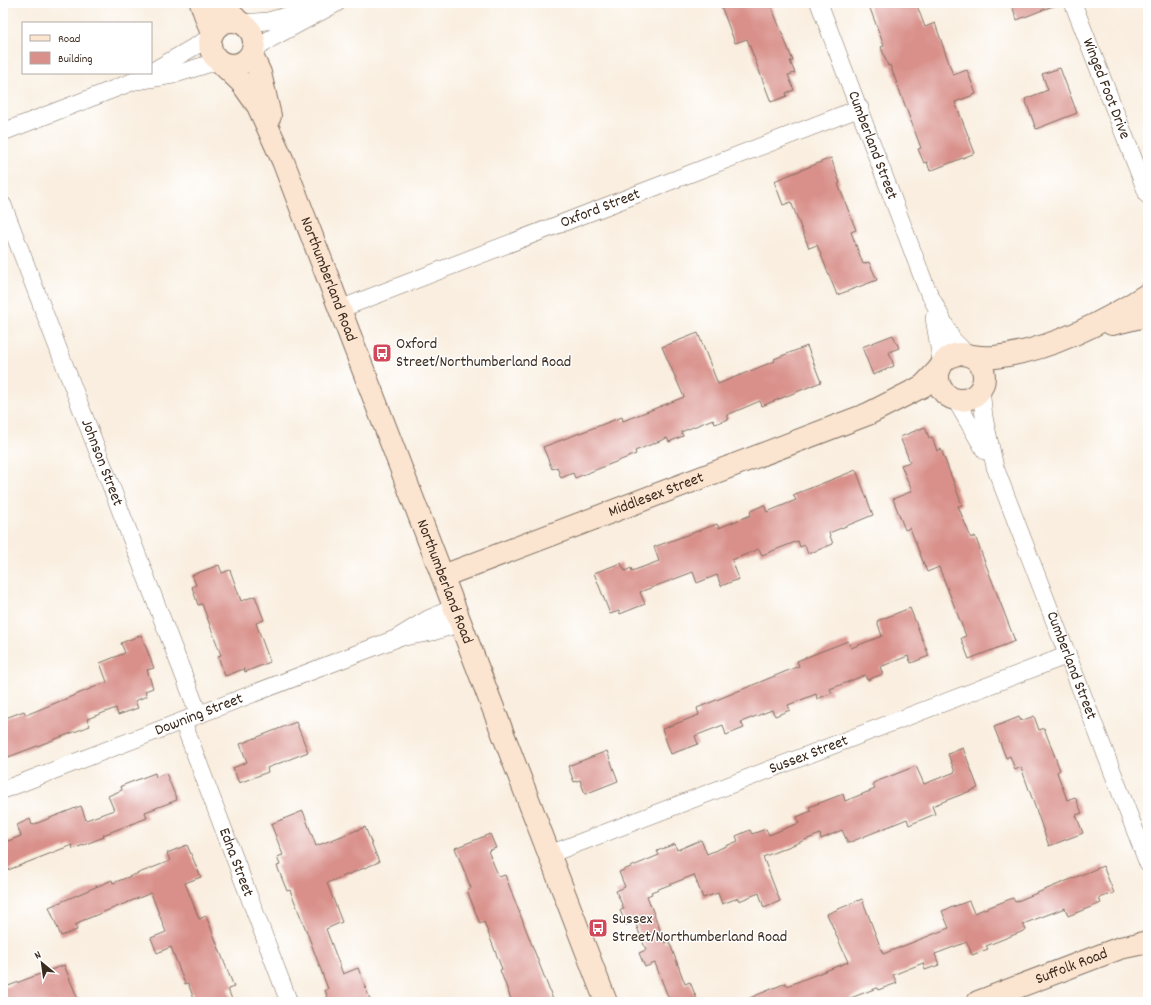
<svg xmlns="http://www.w3.org/2000/svg" width="1151" height="1005" viewBox="0 0 1151 1005" font-family="Dekko,sans-serif">
<style>
.building{fill:#d9908a}
.lines{fill:none;stroke-linecap:round;stroke-linejoin:round}
.street-casing{stroke:#7e6f62;stroke-width:18}
.secondary-casing{stroke:#7e6f62;stroke-width:24}
.street{stroke:#fff;stroke-width:17}
.secondary{stroke:#fce5d0;stroke-width:22}
.labels{text-anchor:middle;dominant-baseline:central;stroke-width:3;stroke-linejoin:round;paint-order:stroke}
.street-label{font-size:16px;fill:#3b2a1e;stroke:#fff}
.poi-label{font-size:16px;fill:#3b2a1e;stroke:#fff;text-anchor:start}
</style>
<rect width="100%" height="100%" fill="#fff"/>
<filter id="ink" filterUnits="userSpaceOnUse"><feTurbulence type="fractalNoise" baseFrequency=".025" numOctaves="2"/><feDisplacementMap in="SourceGraphic" scale="8" xChannelSelector="R" yChannelSelector="G"/><feConvolveMatrix kernelMatrix="1 2 1 2 8 2 1 2 1" color-interpolation-filters="sRGB"/></filter>
<filter id="wash" filterUnits="userSpaceOnUse"><feTurbulence type="fractalNoise" baseFrequency=".012" numOctaves="4" result="noise"/><feDisplacementMap in="SourceGraphic" scale="16" xChannelSelector="R" yChannelSelector="G"/><feGaussianBlur stdDeviation="0.9" result="paint"/><feColorMatrix in="noise" values="0 0 0 0 0 0 0 0 0 0 0 0 0 0 0 0 0 1.4 0 .05"/><feComposite in="paint" operator="in"/></filter>
<g filter="url(#wash)">
<rect width="100%" height="100%" fill="#f9eedf"/>
<g id="blocks">
<g class="building">
<polygon points="720,3 770,3 793,61 790,61 795,73 788,75 794,90 786,93 787,96 771,102 747,39 735,43"/>
<polygon points="868,3 916,3 925,27 935,23 953,75 967,70 976,94 955,102 975,153 930,171 927,162 924,163 918,149 921,148 890,65 888,66 881,47 884,46"/>
<polygon points="1011,3 1058,3 1058,4 1017,20"/>
<polygon points="1060,68 1077,113 1036,129 1025,99 1048,90 1042,74"/>
<polygon points="831,158 840,183 838,184 856,230 851,232 863,264 869,262 877,280 837,295 817,245 809,248 791,202 783,205 774,181"/>
<polygon points="698,333 718,384 775,361 774,359 807,346 821,382 762,406 760,401 727,415 729,419 715,424 713,419 681,432 683,436 669,442 667,438 635,451 636,454 575,478 573,473 561,478 557,467 552,469 543,447 622,417 623,421 684,397 662,347"/>
<polygon points="893,335 899,348 889,352 894,366 873,375 862,347"/>
<polygon points="925,427 929,438 932,437 937,451 941,449 962,505 958,506 971,538 975,536 1015,641 969,659 961,638 966,636 939,567 927,572 910,528 905,530 893,499 912,491 901,465 910,462 900,437"/>
<polygon points="856,470 873,515 829,533 833,544 808,554 805,545 800,547 798,541 762,555 759,549 732,560 739,579 721,586 717,575 697,583 693,572 640,592 645,604 620,614 619,611 610,614 594,573 621,563 625,571 631,568 632,571 659,561 654,547 717,524 719,528 751,515 750,511 764,505 767,512 796,500 793,495"/>
<polygon points="219,565 222,573 230,570 241,601 255,596 264,620 256,623 270,662 245,672 244,669 225,676 218,656 221,655 202,604 198,605 192,587 196,585 192,575"/>
<polygon points="910,608 929,656 911,663 908,656 880,667 883,674 867,680 865,675 830,689 832,693 817,699 816,694 788,705 790,710 775,716 772,710 741,722 744,728 726,735 723,725 695,736 698,744 671,754 662,729 699,715 697,708 799,666 797,661 817,653 848,641 851,648 882,636 877,621"/>
<polygon points="141,635 154,668 147,670 153,688 145,691 147,696 135,701 138,708 118,715 116,708 87,719 90,726 3,759 3,719 24,711 26,715 107,682 100,663 125,653 121,643"/>
<polygon points="1034,716 1039,730 1044,728 1060,770 1057,772 1067,800 1075,797 1082,813 1076,815 1083,833 1049,846 1021,767 1015,770 1010,756 1006,758 994,727 1019,717 1021,721"/>
<polygon points="296,722 308,752 267,768 268,772 239,783 233,768 247,762 240,744"/>
<polygon points="963,748 978,788 932,806 935,814 909,825 907,819 848,843 842,830 821,839 820,834 763,857 780,901 764,908 759,893 739,901 738,898 722,904 718,893 703,898 694,875 651,892 652,894 647,896 665,943 669,941 685,984 690,982 698,1002 670,1002 655,963 645,967 639,953 646,950 635,922 626,925 620,910 624,909 616,891 625,887 619,872 659,855 657,851 675,844 677,850 701,840 707,854 738,841 736,836 750,830 752,834 766,829 769,835 799,823 797,817 811,811 809,807 843,794 845,801 875,789 873,783 916,766 924,784 955,772 948,754"/>
<polygon points="607,751 618,781 585,794 580,780 574,782 568,766"/>
<polygon points="155,773 156,777 166,773 177,800 145,812 147,818 103,835 104,837 73,849 72,845 3,872 3,843 21,836 17,825 30,819 32,825 81,806 86,820 114,810 108,796 122,790 121,786"/>
<polygon points="303,811 316,846 365,827 379,862 327,883 342,922 326,929 343,974 358,968 371,1002 329,1002 325,990 328,989 308,935 290,890 287,891 277,866 280,865 277,857 283,855 271,824"/>
<polygon points="490,834 496,848 488,851 499,877 505,875 554,1002 512,1002 500,970 502,969 484,922 480,924 467,890 471,888 455,848"/>
<polygon points="187,845 201,877 185,883 199,919 206,916 212,931 234,987 228,989 233,1002 195,1002 188,983 185,984 171,947 157,953 151,938 166,932 151,893 79,922 80,923 75,925 77,930 61,936 49,907 112,880 113,883 170,861 167,853"/>
<polygon points="1103,866 1114,893 1099,898 1101,903 1068,916 1065,908 1023,924 1026,930 986,946 988,949 972,955 967,942 935,954 939,965 925,970 923,963 893,975 897,983 878,990 877,988 840,1002 740,1002 786,983 787,986 848,962 827,914 862,899 883,954 949,928 942,911 969,901 974,913 1013,898 1015,902"/>
<polygon points="64,965 79,1002 3,1002 3,988"/>
</g>
</g>
</g>
<g filter="url(#ink)">
<use href="#blocks" fill-opacity="0" stroke="#7e6f62" stroke-width="1"/>
<g class="lines">
<g class="street-casing">
<g id="street">
<path id="s1" d="M819,3L926,287L952,339L968,355"/>
<path id="s2" d="M1073,3L1148,196"/>
<polyline points="241,23 268,21 312,9"/>
<polyline points="253,51 270,39 337,3"/>
<polyline points="151,72 211,37"/>
<polyline points="137,81 173,75 218,61"/>
<polyline points="3,132 132,82 149,73"/>
<path id="s3" d="M3,205L199,715"/>
<path id="s4" d="M340,309L860,108"/>
<polyline points="934,318 942,365"/>
<path id="s5" d="M981,389L984,417L995,467L1148,864"/>
<polyline points="955,399 985,451"/>
<polyline points="405,637 433,632 461,623"/>
<path id="s6" d="M183,722L289,1002"/>
<path id="s7" d="M3,790L395,639L428,619L455,607"/>
<path id="s8" d="M550,854L1068,655"/>
</g>
</g>
<g class="secondary-casing">
<g id="secondary">
<polyline points="201,3 212,34"/>
<polyline points="221,3 239,22"/>
<circle cx="232" cy="43" r="22"/>
<polyline points="251,54 260,73 270,116"/>
<path id="s9" d="M221,63L241,82L258,106L283,161L606,1002"/>
<polyline points="1112,324 1148,315"/>
<circle cx="961" cy="377" r="23"/>
<path d="M971,356C979,357 987,358 995,357C1049,351 1103,323 1148,294"/>
<path id="s10" d="M443,576L868,414L923,386L940,368"/>
<path id="s11" d="M978,1002L1120,948L1148,942"/>
</g>
</g>
<use href="#street" class="street"/>
<use href="#secondary" class="secondary"/>
</g>
</g>
<defs>
<g id="bus-square" transform="scale(1)"><rect x="-9" y="-9" width="18" height="18" rx="4" fill="#d1495b" stroke="#fff"/><path d="M-5-6H5V4H4V6H2V4H-2V6H-4V4H-5ZM-3.5-4V0h7V-4ZM-3.5 1.2v1.5H-2V1.2ZM2 1.2v1.5H3.5V1.2Z" fill="#fff"/></g>
</defs>
<g fill-rule="evenodd">
<use href="#bus-square" x="382" y="353"/>
<use href="#bus-square" x="598" y="928"/>
</g>
<g class="labels">
<g class="street-label">
<text stroke="none"><textPath href="#s2" startOffset="92">Winged Foot Drive</textPath></text>
<text stroke="none"><textPath href="#s1" startOffset="152">Cumberland Street</textPath></text>
<text stroke="none"><textPath href="#s4" startOffset="279">Oxford Street</textPath></text>
<text stroke="none"><textPath href="#s9" startOffset="244">Northumberland Road</textPath></text>
<text stroke="none"><textPath href="#s3" startOffset="276">Johnson Street</textPath></text>
<text stroke="none"><textPath href="#s10" startOffset="228">Middlesex Street</textPath></text>
<text stroke="none"><textPath href="#s9" startOffset="568">Northumberland Road</textPath></text>
<text stroke="none"><textPath href="#s5" startOffset="292">Cumberland Street</textPath></text>
<text stroke="none"><textPath href="#s7" startOffset="210">Downing Street</textPath></text>
<text stroke="none"><textPath href="#s8" startOffset="277">Sussex Street</textPath></text>
<text stroke="none"><textPath href="#s6" startOffset="150">Edna Street</textPath></text>
<text stroke="none"><textPath href="#s11" startOffset="100">Suffolk Road</textPath></text>
</g>
<g class="poi-label">
<text x="396" y="344">Oxford<tspan x="396" dy="18">Street/Northumberland Road</tspan></text>
<text x="612" y="919">Sussex<tspan x="612" dy="18">Street/Northumberland Road</tspan></text>
</g>
</g>
<rect width="1151" height="1005" fill="none" stroke="#fff" stroke-width="16"/>
<rect x="22" y="22" width="130" height="52" fill="#ffffff" stroke="#b1aaa5"/>
<rect x="30" y="35" width="20" height="6" fill="#fce5d0" stroke="#b1aaa5"/>
<text x="58" y="42" font-size="12" fill="#3b2a1e">Road</text>
<rect x="30" y="52" width="20" height="12" fill="#d9908a" stroke="#b1aaa5"/>
<text x="58" y="62" font-size="12" fill="#3b2a1e">Building</text>
<g transform="translate(42 963) rotate(331)" stroke="#ffffff" stroke-width="3" paint-order="stroke">
<path d="M0-3L7 15L0 10L-7 15Z" fill="#3b2a1e"/>
<text y="-6" font-size="11" font-weight="bold" text-anchor="middle" fill="#3b2a1e">N</text>
</g>
</svg>
